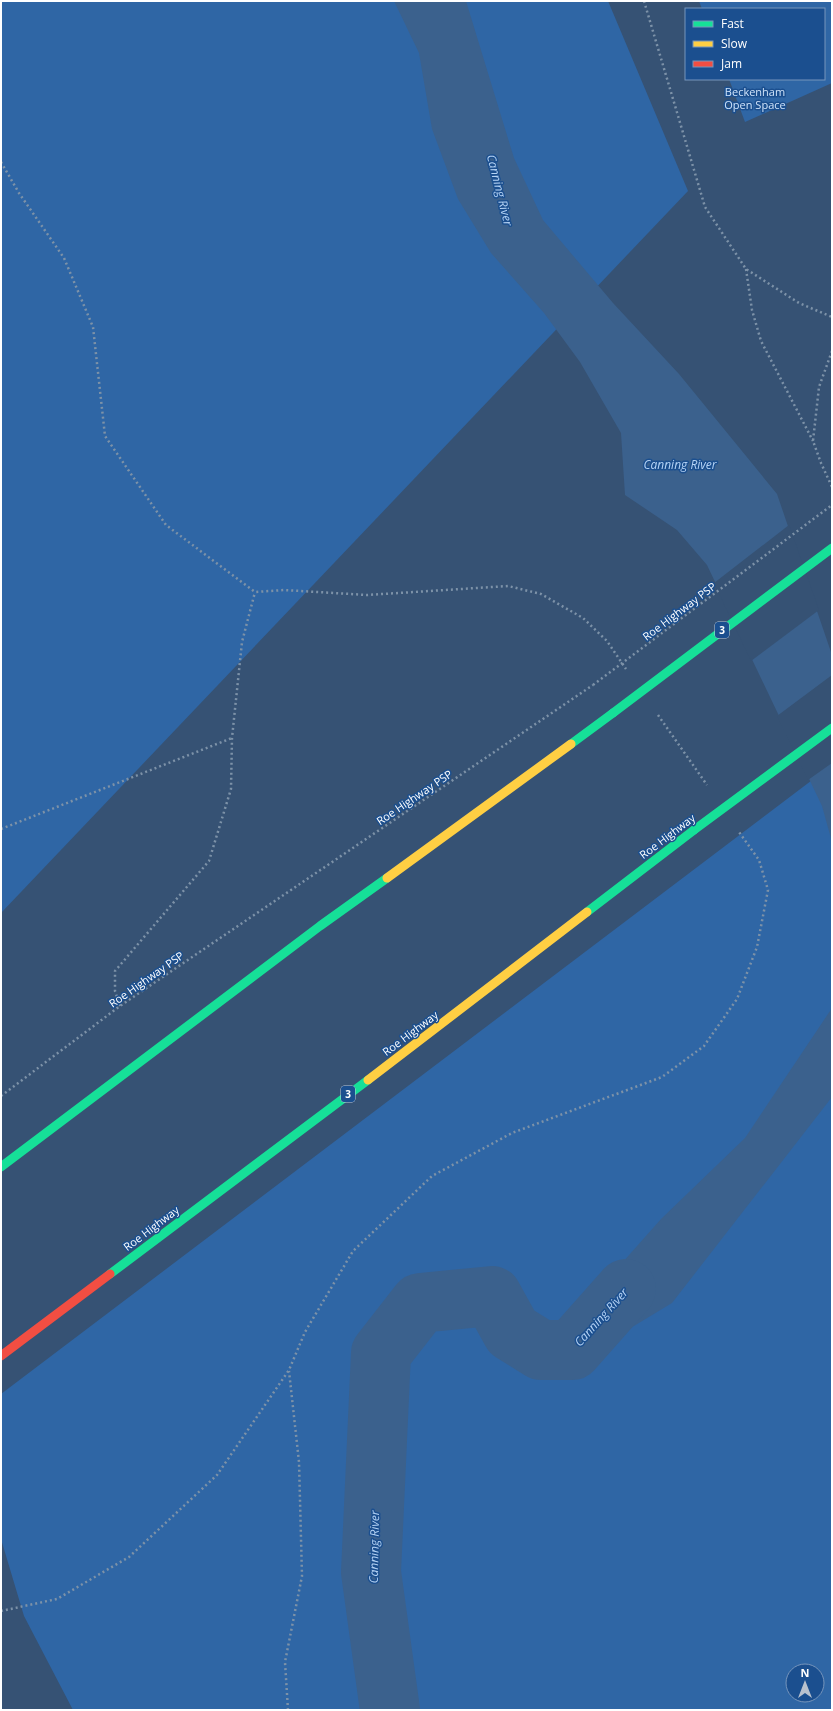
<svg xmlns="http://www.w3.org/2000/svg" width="833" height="1711" viewBox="0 0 833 1711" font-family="'Open Sans',sans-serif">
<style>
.green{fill:#2f66a5;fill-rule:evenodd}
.water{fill:#3b618d}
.pier{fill:#365274}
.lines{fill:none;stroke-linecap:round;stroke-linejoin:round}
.river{stroke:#3b618d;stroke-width:60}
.path{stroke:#7d92a8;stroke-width:2.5;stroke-dasharray:2 3;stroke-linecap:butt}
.fast{stroke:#16e098;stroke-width:9}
.slow{stroke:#ffcf43;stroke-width:9}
.jam{stroke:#f24e42;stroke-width:9}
.path-bridge{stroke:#7d92a8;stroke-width:2.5;stroke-dasharray:2 3;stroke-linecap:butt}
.fast-bridge{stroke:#16e098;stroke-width:9}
.labels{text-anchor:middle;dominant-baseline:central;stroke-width:3;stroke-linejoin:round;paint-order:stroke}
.shield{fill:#1b4f8f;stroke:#bbcadd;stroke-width:1}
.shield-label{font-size:10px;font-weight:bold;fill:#fff}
.park-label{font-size:11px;fill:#cfe3fa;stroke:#1b4f8f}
.street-label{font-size:11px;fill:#fff;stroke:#1b4f8f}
.water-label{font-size:12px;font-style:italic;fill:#b5d3f5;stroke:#1b4f8f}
</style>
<rect width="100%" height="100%" fill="#365274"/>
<g class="green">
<polygon points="1,1 608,1 688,191 1,913"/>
<polygon points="699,1 832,1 832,83 745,122 729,79 824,79 824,9 702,9"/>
<path d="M832,765V1710H73L24,1616L1,1539V1394ZM793,1671H817V1695H793Z"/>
</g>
<g class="water">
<polygon points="394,1 466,1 514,158 543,220 613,303 679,374 777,494 832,655 832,842 822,806 707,565 677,530 625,495 621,433 580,362 544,313 491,253 458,199 432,129 419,53"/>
<polygon points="832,1008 832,1097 672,1303 624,1332 572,1350 590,1299 661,1219 745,1138"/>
</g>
<g class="pier">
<polygon points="789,525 819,610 751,661 714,583"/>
<polygon points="832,675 832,763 808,780 777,716"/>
</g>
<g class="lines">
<polyline class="river" points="390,1710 371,1572 381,1353 420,1303 492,1296 512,1332 541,1350 572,1350 626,1289"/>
<g class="path">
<polyline points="644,1 705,207 746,269 799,303 832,317"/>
<polyline points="1,162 19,193 64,258 93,327 105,436 166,525 255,592 284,590 367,595 508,586 541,594 583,618 607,641 626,669"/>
<polyline points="746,269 752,310 761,341 813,441"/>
<polyline points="832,351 819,387 813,441 821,463 832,487"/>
<polyline points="658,715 707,785"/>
<polyline points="1,829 232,738"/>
<polyline points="120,1006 115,991 115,971 209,861 231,789 232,738 242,642 255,592"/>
<polyline points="1,1096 120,1006 593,685"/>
<polyline points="1,1611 57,1599 129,1557 217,1475 289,1370 305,1332 353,1251 432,1176 512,1133 662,1077 704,1046 737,999 757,947 768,890 759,860 739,832"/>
<polyline points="288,1710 285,1662 302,1576 299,1462 289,1371"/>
</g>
<g class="fast">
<polyline points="571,744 613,713"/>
<polyline points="587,912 694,830"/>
<polyline points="1,1167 320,926 387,878"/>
<polyline points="110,1274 368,1080"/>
</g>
<g class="slow">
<polyline points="387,878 571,744"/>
<polyline points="368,1080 587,912"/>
</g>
<polyline class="jam" points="1,1356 110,1274"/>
<polyline class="path-bridge" points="593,685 832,505"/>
<g class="fast-bridge">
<polyline points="613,713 832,548"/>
<polyline points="694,830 832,728"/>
</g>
</g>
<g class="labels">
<g class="shield">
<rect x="715" y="622" width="14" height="16" rx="3"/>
<rect x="341" y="1086" width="14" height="16" rx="3"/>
</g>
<g class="shield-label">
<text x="722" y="630">3</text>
<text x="348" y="1094">3</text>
</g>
<g class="park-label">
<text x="755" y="91">Beckenham<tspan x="755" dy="13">Open Space</tspan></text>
</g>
<g class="street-label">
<text transform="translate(679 611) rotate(-37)">Roe Highway PSP</text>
<text transform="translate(414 797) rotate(-34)">Roe Highway PSP</text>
<text transform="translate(667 836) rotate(-37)">Roe Highway</text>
<text transform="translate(146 979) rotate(-35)">Roe Highway PSP</text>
<text transform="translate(410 1033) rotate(-37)">Roe Highway</text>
<text transform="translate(151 1228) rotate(-37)">Roe Highway</text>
</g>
<g class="water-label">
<text transform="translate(500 190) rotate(76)">Canning River</text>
<text x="680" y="464">Canning River</text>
<text transform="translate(601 1317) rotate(-48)">Canning River</text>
<text transform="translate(374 1547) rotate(-89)">Canning River</text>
</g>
</g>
<rect width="833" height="1711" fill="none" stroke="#ffffff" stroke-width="4"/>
<rect x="685" y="8" width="140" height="72" fill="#1b4f8f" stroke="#7695bc"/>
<rect x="693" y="21" width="20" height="6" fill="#16e098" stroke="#7695bc"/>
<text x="721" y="28" font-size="12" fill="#ffffff">Fast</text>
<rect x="693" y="41" width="20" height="6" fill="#ffcf43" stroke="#7695bc"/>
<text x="721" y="48" font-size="12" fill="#ffffff">Slow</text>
<rect x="693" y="61" width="20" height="6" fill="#f24e42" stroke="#7695bc"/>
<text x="721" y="68" font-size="12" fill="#ffffff">Jam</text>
<g transform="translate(805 1683)"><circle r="19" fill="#1b4f8f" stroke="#7695bc"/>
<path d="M0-3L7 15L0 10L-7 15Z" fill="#b9c2ce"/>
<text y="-6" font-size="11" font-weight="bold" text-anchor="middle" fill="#ffffff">N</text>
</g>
</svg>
